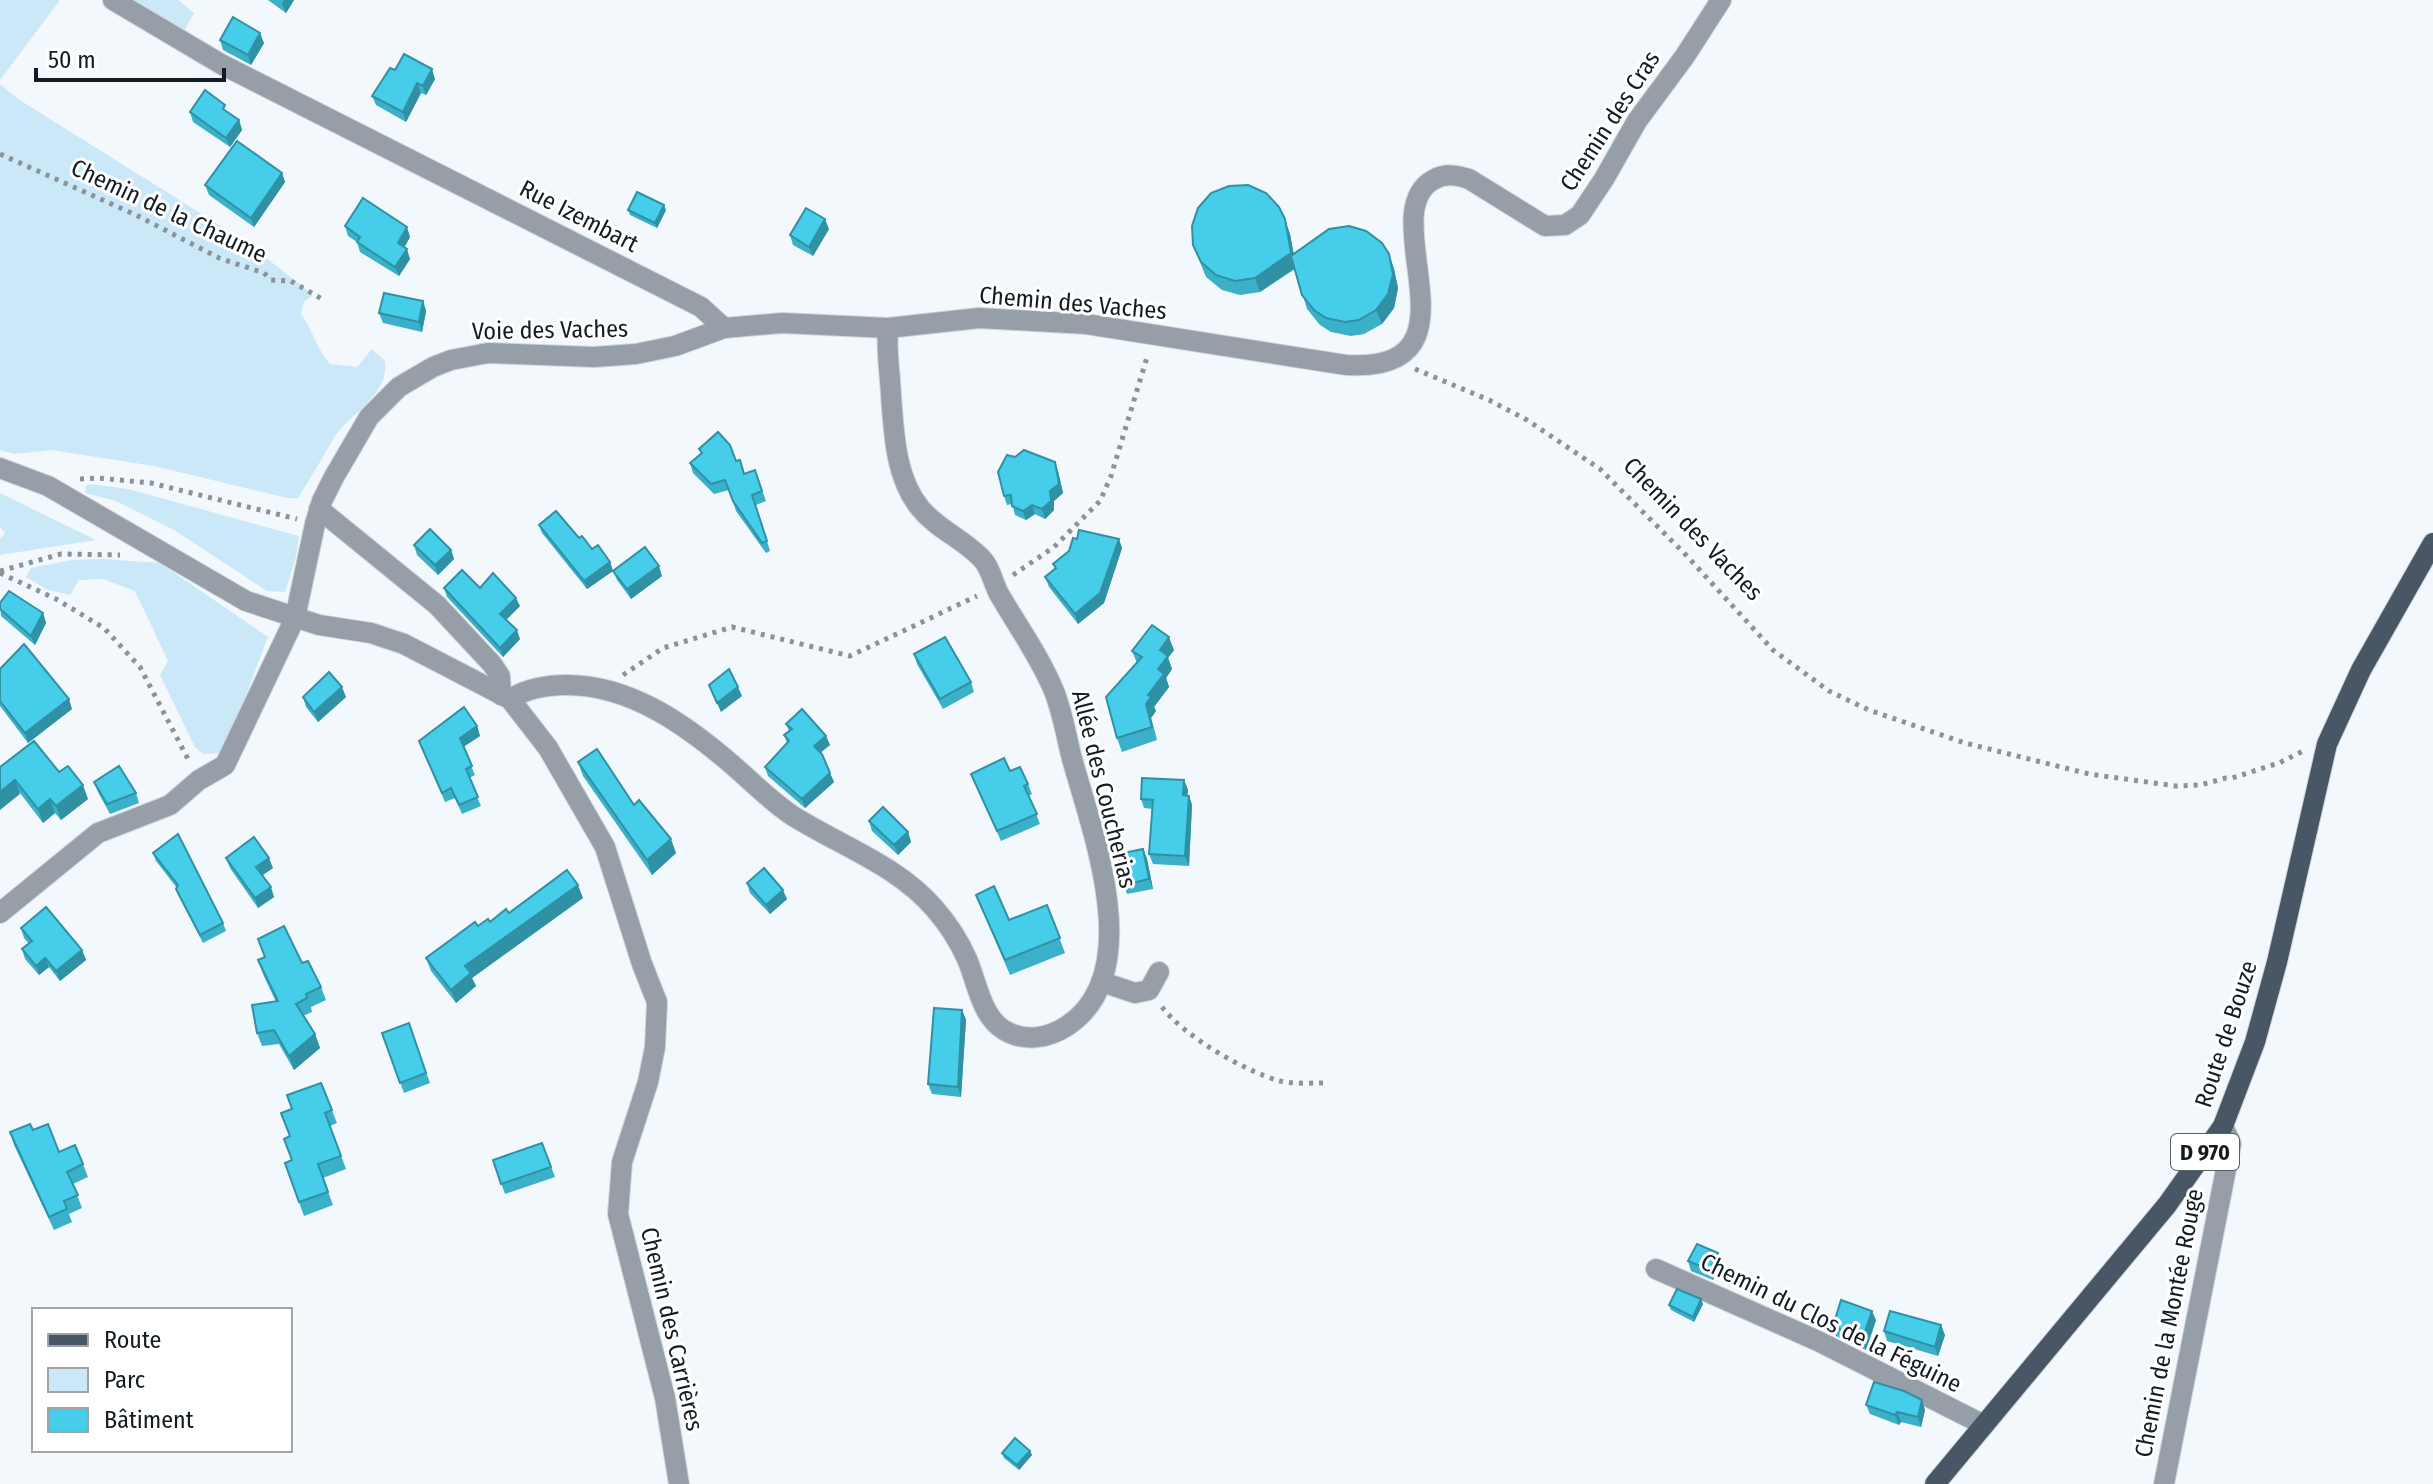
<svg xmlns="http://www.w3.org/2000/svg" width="2433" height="1484" viewBox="0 0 2433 1484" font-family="'Fira Sans Condensed',sans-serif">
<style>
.green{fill:#cbe8f9}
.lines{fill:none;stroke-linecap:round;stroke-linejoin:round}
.minor-casing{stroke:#ced5d9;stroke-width:22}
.major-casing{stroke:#ced5d9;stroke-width:22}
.path{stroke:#8b9398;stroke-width:5;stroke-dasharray:4 6;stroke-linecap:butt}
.minor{stroke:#969ea8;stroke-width:20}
.major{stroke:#485666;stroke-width:20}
.wall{fill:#3bb0c9}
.shaded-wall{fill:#3090a4}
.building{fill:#45cdea;stroke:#3090a4;stroke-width:2}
.labels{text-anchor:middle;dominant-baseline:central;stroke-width:6;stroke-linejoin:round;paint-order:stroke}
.shield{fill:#fff;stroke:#596064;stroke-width:2}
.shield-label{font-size:22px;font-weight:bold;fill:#121c22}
.street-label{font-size:24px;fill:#121c22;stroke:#fff}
</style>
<rect width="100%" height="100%" fill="#f2f8fc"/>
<g class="green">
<polygon points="0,0 60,0 0,80"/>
<polygon points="125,0 178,0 194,13 184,31"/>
<path d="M0,84L18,99L245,241L313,295L304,302L301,314C313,330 317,350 330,364L357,367L372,349L385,361C390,395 349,413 334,438C322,458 311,478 298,498H287L154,466L51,450L14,454L0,450Z"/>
<polygon points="90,484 128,489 299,536 296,557 285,592 267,591 174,530 116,501 85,493 86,486"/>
<polygon points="0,493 96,540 0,555 0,539 5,533 0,527"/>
<polygon points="103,559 160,563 268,637 229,739 220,753 203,754 195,747 160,675 168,661 135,591 103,579 79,580 70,595 48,590 26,577 31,568 72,560"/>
</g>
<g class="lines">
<g class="minor-casing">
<g id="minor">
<polyline points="113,0 221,64 701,307 724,328"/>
<polyline points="0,468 48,486 246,601 319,625 371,633 404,644 510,699 548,748 605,847 642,964 657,1002 655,1047 648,1082 622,1162 618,1214 665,1398 679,1484"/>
<polyline points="319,509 437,605 492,664 500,676 501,695"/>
<path d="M510,699C526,689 547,685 567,685C632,685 689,727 736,768C755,785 772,802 793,816C841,846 897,865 935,909C948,924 959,941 967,959C977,982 981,1016 1004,1030C1024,1042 1047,1039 1067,1026C1148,973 1091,829 1071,755C1066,734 1062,711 1054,691C1040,657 1017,625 999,594C993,583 991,569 983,560C965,540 937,529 920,508C895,477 894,433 891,395C890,372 886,351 888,328"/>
<path d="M0,913L98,833L170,805L199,780L225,765L295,618L315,524L322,501L334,477L369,417L399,387L433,367L451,360L488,353L594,357L636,354L675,346L724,328L782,323L888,328L979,318L1086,324L1346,365C1489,374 1371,215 1433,180C1445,173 1456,175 1469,179L1545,226L1565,225L1580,215L1604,179L1637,121L1685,56L1721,0"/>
<polyline points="1102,982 1135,993 1149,990 1159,972"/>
<polyline points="1656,1269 1818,1341 1984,1425"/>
<polyline points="2164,1484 2231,1144 2223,1126"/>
</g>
</g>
<g class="major-casing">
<polyline id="major" points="1935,1484 2167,1205 2223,1126 2255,1042 2277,962 2327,744 2361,670 2433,543"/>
</g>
<g class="path">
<polyline points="0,154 136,215 219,258 264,273 271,280 291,281 322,299"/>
<polyline points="1415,369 1489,400 1527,420 1600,469 1686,555 1773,650 1829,691 1869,710 1965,743 2089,774 2176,786 2200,785 2226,778 2232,778 2279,763 2303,751"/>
<polyline points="80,479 98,478 151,483 297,519"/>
<polyline points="0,571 61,554 120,555"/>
<polyline points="0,573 56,599 104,628 140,667 190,763"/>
<polyline points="1013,575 1054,547 1100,501 1111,476 1148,354"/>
<polyline points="623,675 663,648 732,627 850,656 977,596"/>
<path d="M1162,1007C1185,1037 1244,1071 1280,1081C1294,1084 1310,1083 1324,1083"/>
</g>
<use href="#minor" class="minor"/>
<use href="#major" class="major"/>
</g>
<g class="wall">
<polygon points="268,0 294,0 286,13"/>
<polygon points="220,40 264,43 251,65 223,50"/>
<polygon points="435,79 426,95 421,93 406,122 376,105 372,96"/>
<polygon points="190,112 228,113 239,120 242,130 230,147 193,122"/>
<polygon points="282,173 285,182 254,227 209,195 205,185"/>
<polygon points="628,210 666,210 657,228 630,215"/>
<polygon points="345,226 410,237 404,248 410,259 399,276 360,252 357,242 348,236"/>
<polygon points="829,229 813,256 793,245 790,235"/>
<polygon points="1290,234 1294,255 1389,254 1394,269 1398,288 1394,308 1382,324 1364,334 1351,336 1331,332 1320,325 1307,309 1295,269 1260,292 1240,295 1222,290 1206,277 1193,245"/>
<polygon points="423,301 426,311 422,332 383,323 379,313"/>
<polygon points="699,449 736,461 744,474 755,470 766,501 756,505 770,551 766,553 736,511 729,490 714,494 693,473 690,463 701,453"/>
<polygon points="1058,471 1063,493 1054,501 1054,510 1045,519 1035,514 1026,520 1015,515 1012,504 1007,505 1004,496"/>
<polygon points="539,525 579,538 610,562 613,571 587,589 542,533"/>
<polygon points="414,545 451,550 454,559 438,575 417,555"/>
<polygon points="1122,548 1104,603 1078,624 1049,587 1045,577 1055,569 1053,564"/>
<polygon points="613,571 662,576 631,599 617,580"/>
<polygon points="444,588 520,606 506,620 520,639 503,657 447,597"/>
<polygon points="0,603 43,613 46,623 35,645 1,616"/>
<polygon points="1174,650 1168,658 1172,669 1166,678 1169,687 1154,707 1156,711 1151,718 1157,740 1122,752 1117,738 1137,663 1132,651"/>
<polygon points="914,654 971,682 974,692 943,709 917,664"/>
<polygon points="0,669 72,709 28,743 0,706"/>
<polygon points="303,697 346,697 318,722 306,707"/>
<polygon points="786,724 826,736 830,745 820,753 834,782 805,808 768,776 765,767 787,743 784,735 789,731"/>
<polygon points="477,726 480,736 463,747 475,775 469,778 481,806 462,814 455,798 445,802 419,741"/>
<polygon points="578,762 634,805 676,853 652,875 583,776"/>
<polygon points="0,767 59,772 88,799 61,820 55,813 43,823"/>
<polygon points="1010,771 1028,784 1032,794 1029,796 1040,824 1001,841 971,774"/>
<polygon points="1184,780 1188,790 1187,796 1189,796 1192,805 1189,866 1153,864 1149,854 1153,809 1144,808 1141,799"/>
<polygon points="94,782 136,793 139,803 110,814 98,792"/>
<polygon points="869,821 908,832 911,842 898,855 872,831"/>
<polygon points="1143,849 1147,859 1153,889 1127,894 1124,885"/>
<polygon points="153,853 223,923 226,931 203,943 179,897 177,888 156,861"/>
<polygon points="226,858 273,868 262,875 274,897 258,908 230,868"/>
<polygon points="747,883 787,899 770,914 750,893"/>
<polygon points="976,895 1009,920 1047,905 1065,953 1010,975"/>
<polygon points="583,898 472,978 476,986 456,1003 431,971 426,958 478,926 509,913"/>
<polygon points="21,928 82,950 86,960 60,981 49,967 39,975 25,959 22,949 29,944 24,938"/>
<polygon points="258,960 302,963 321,987 326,1000 311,1007 312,1012 303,1016 315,1034 320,1048 294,1070 279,1044 262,1046 257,1033 276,1002 263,974"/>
<polygon points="962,1010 966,1020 961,1097 932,1094 928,1084"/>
<polygon points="409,1023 430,1083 404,1093 382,1033"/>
<polygon points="321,1083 337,1123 330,1126 346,1169 323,1178 333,1205 304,1216 285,1163 292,1160 290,1136"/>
<polygon points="33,1130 59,1152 83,1164 88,1177 73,1184 82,1208 69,1214 72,1222 54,1230 14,1145 10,1132"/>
<polygon points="542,1143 555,1177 505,1194 493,1160"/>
<polygon points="1718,1253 1721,1263 1713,1280 1691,1271 1688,1261"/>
<polygon points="1703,1304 1694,1322 1671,1310 1669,1305"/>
<polygon points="1876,1320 1866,1350 1836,1336 1833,1326"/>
<polygon points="1884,1331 1945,1335 1938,1356 1887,1341"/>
<polygon points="1866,1405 1925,1410 1921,1427 1901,1422 1899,1425 1870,1414"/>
<polygon points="1030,1451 1032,1455 1019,1470 1004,1458 1002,1453"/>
</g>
<g class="shaded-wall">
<polygon points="284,0 294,0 286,13 282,3"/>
<polygon points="260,33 264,43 251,65 248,55"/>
<polygon points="432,69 435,79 426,95 423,86"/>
<polygon points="417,83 421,93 406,122 403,112"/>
<polygon points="239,120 242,130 230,147 226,138"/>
<polygon points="282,173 285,182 254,227 251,218"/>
<polygon points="664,205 666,210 657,228 655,223"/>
<polygon points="825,219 829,229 813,256 809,247"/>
<polygon points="1285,219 1290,234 1296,267 1260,292 1255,278"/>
<polygon points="407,227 410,237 401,253 398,243"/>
<polygon points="407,249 410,259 399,276 395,267"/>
<polygon points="1389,254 1394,269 1398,288 1394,308 1382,324 1376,310"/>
<polygon points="423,301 426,311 422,332 419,322"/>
<polygon points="1055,462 1058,471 1063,493 1054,501 1054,510 1045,519 1042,509 1050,491"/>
<polygon points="1032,505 1035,514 1026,520 1023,511"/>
<polygon points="1119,539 1122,548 1104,603 1078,624 1075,614"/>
<polygon points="451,550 454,559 438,575 435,565"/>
<polygon points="610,562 613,571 587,589 584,581"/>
<polygon points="659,566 662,576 631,599 627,589"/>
<polygon points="516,598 520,606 503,623 500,614"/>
<polygon points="43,613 46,623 35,645 31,636"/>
<polygon points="517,630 520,639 503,657 500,648"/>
<polygon points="1169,637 1174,650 1168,658 1172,669 1166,678 1169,687 1154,707 1156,711 1151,718 1157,740 1146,704 1158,669 1160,650"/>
<polygon points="342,687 346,697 318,722 314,712"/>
<polygon points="738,687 742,696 721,712 717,703"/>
<polygon points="69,699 72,709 28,743 25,733"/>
<polygon points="477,726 480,736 463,747 460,738"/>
<polygon points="826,736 830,745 817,755 814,746"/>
<polygon points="830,773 834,782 805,808 802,799"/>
<polygon points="15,780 20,794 0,810 0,792"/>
<polygon points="1184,780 1188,790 1186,805 1183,795"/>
<polygon points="83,785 88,799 61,820 56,806"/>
<polygon points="1189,796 1192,805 1189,866 1185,856"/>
<polygon points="50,799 55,813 43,823 38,809"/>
<polygon points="908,832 911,842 898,855 894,845"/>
<polygon points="671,839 676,853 652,875 647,860"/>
<polygon points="1143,849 1147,859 1153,889 1149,879"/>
<polygon points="269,858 273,868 260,877 256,867"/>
<polygon points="578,885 583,898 472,978 476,986 456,1003 451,990 465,966"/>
<polygon points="271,887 274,897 258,908 255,898"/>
<polygon points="783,890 787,899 770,914 766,905"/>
<polygon points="82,950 86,960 60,981 56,971"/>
<polygon points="45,958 49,967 39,975 36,966"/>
<polygon points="962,1010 966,1020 961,1097 958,1087"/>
<polygon points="315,1034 320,1048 294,1070 289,1056"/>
<polygon points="1718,1253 1721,1263 1713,1280 1710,1270"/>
<polygon points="1701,1299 1703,1304 1694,1322 1693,1317"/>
<polygon points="1872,1311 1876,1320 1866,1350 1862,1340"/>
<polygon points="1941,1325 1945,1335 1938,1356 1935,1347"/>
<polygon points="1922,1400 1925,1410 1921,1427 1918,1417"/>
<polygon points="1897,1412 1901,1422 1899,1425 1895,1415"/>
<polygon points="1030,1451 1032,1455 1019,1470 1017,1465"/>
</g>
<g class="building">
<polygon points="233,17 260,33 248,55 220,40"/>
<polygon points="404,54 432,69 423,86 417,83 403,112 372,96 390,68 395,70"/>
<polygon points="205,90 225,105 223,109 239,120 226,138 190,112"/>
<polygon points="237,141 282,173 251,218 205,185"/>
<polygon points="1248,185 1266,193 1279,207 1285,219 1291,253 1255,278 1235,281 1216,275 1201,262 1193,245 1192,226 1198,208 1211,193 1229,186"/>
<polygon points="637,192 664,205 655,223 628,210"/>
<polygon points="363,198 407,227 398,243 407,249 395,267 357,242 360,237 345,226"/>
<polygon points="806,208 825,219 809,247 790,235"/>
<polygon points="1349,226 1366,231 1382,243 1389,254 1393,274 1388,294 1376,310 1359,320 1345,322 1326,318 1314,310 1302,295 1291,256 1329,229"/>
<polygon points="384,293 423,301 419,322 379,313"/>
<polygon points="718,432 730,445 736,461 740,460 744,474 755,470 762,491 752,495 767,541 762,543 733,501 725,480 711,484 690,463 702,453 699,449"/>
<polygon points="1024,450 1055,462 1059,484 1050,491 1051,501 1042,509 1032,505 1023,511 1012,506 1011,495 1004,496 998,472 1007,455 1015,457"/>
<polygon points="556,511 579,538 582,536 592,549 598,545 610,562 584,581 539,525"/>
<polygon points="430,529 451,550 435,565 414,545"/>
<polygon points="1079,530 1119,539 1100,593 1075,614 1045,577 1056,568 1053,564 1069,551 1073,538 1077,539"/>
<polygon points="645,547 659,566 627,589 613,571"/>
<polygon points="462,570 480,588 493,573 516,598 500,614 517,630 500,648 444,588"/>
<polygon points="9,591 43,613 31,636 0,609 0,603"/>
<polygon points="1152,625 1169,637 1160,650 1168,656 1158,669 1164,674 1148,695 1151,697 1146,704 1152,727 1117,738 1106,697 1142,657 1132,651"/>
<polygon points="945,637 971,682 940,699 914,654"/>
<polygon points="24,644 69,699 25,733 0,701 0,669"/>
<polygon points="729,669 738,687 717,703 709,685"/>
<polygon points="329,672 342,687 314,712 303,697"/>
<polygon points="464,707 477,726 460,738 472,766 466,769 478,797 459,805 451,788 442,793 419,741"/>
<polygon points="802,709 826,736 814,746 822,754 830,773 802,799 765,767 789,741 784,735 792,729 786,724"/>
<polygon points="34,741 59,772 68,766 83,785 56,806 50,799 38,809 15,780 0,792 0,767"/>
<polygon points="597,749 634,805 639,800 671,839 647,860 578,762"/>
<polygon points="1004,758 1010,771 1020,767 1028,784 1024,786 1037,814 997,831 971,774"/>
<polygon points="119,766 136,793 107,804 94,782"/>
<polygon points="1142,778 1184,780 1183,795 1189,796 1185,856 1149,854 1153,800 1141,799"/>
<polygon points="883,807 908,832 894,845 869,821"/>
<polygon points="178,834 223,923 200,935 176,889 178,885 153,853"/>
<polygon points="254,837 269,858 256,867 271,887 255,898 226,858"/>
<polygon points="1143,849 1149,879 1124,885 1118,854"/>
<polygon points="764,868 783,890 766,905 747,883"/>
<polygon points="567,870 578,885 465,966 471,973 451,990 426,958 475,922 478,926 488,919 490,922 506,909 509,913"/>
<polygon points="994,886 1009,920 1047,905 1060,938 1005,960 976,895"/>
<polygon points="46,907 82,950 56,971 45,958 36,966 22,949 32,941 21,928"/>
<polygon points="284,926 302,963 308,961 321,987 306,994 307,998 296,1004 315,1034 289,1056 274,1030 257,1033 252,1005 278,1001 258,960 265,957 258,939"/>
<polygon points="934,1008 962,1010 958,1087 928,1084"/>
<polygon points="409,1023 426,1073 400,1083 382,1033"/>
<polygon points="321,1083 332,1110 325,1113 341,1156 318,1164 328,1192 299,1202 285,1163 292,1160 284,1139 290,1136 281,1113 292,1109 287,1095"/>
<polygon points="30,1124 33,1130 48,1124 59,1152 75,1145 83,1164 67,1172 78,1195 64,1201 67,1209 49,1217 10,1132"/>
<polygon points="542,1143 551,1167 501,1184 493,1160"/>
<polygon points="1697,1244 1718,1253 1710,1270 1688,1261"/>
<polygon points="1677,1289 1701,1299 1693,1317 1669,1305"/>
<polygon points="1841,1300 1872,1311 1862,1340 1833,1326"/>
<polygon points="1890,1311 1941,1325 1935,1347 1884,1331"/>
<polygon points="1874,1382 1904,1391 1922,1400 1918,1417 1897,1412 1895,1415 1866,1405"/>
<polygon points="1015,1438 1030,1451 1017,1465 1002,1453"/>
</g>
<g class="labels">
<rect class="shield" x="2171" y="1134" width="68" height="36" rx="6"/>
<g class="shield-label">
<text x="2205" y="1152">D 970</text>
</g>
<g class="street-label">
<text transform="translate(1610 121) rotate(-57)">Chemin des Cras</text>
<text transform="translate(169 211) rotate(25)">Chemin de la Chaume</text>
<text transform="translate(579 216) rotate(27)">Rue Izembart</text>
<text transform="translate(1073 303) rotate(5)">Chemin des Vaches</text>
<text transform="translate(550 330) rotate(-1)">Voie des Vaches</text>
<text transform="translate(1693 529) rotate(46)">Chemin des Vaches</text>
<text transform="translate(1104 789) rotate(76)">Allée des Coucherias</text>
<text transform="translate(2226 1034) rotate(-72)">Route de Bouze</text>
<text transform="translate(1831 1323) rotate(26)">Chemin du Clos de la Féguine</text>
<text transform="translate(2169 1323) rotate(-79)">Chemin de la Montée Rouge</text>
<text transform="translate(672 1329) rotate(77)">Chemin des Carrières</text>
</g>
</g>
<rect x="32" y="1308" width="260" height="144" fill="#ffffff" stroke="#a0a4a7" stroke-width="2"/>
<rect x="48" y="1334" width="40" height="12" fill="#485666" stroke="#a0a4a7" stroke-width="2"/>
<text x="104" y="1348" font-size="24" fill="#121c22">Route</text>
<rect x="48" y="1368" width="40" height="24" fill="#cbe8f9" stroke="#a0a4a7" stroke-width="2"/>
<text x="104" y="1388" font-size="24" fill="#121c22">Parc</text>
<rect x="48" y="1408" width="40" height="24" fill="#45cdea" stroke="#a0a4a7" stroke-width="2"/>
<text x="104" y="1428" font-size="24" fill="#121c22">Bâtiment</text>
<path d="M36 68v12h188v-12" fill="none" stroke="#121c22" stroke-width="4"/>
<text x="48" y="68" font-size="24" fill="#121c22" stroke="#ffffff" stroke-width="6" paint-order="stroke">50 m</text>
</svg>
